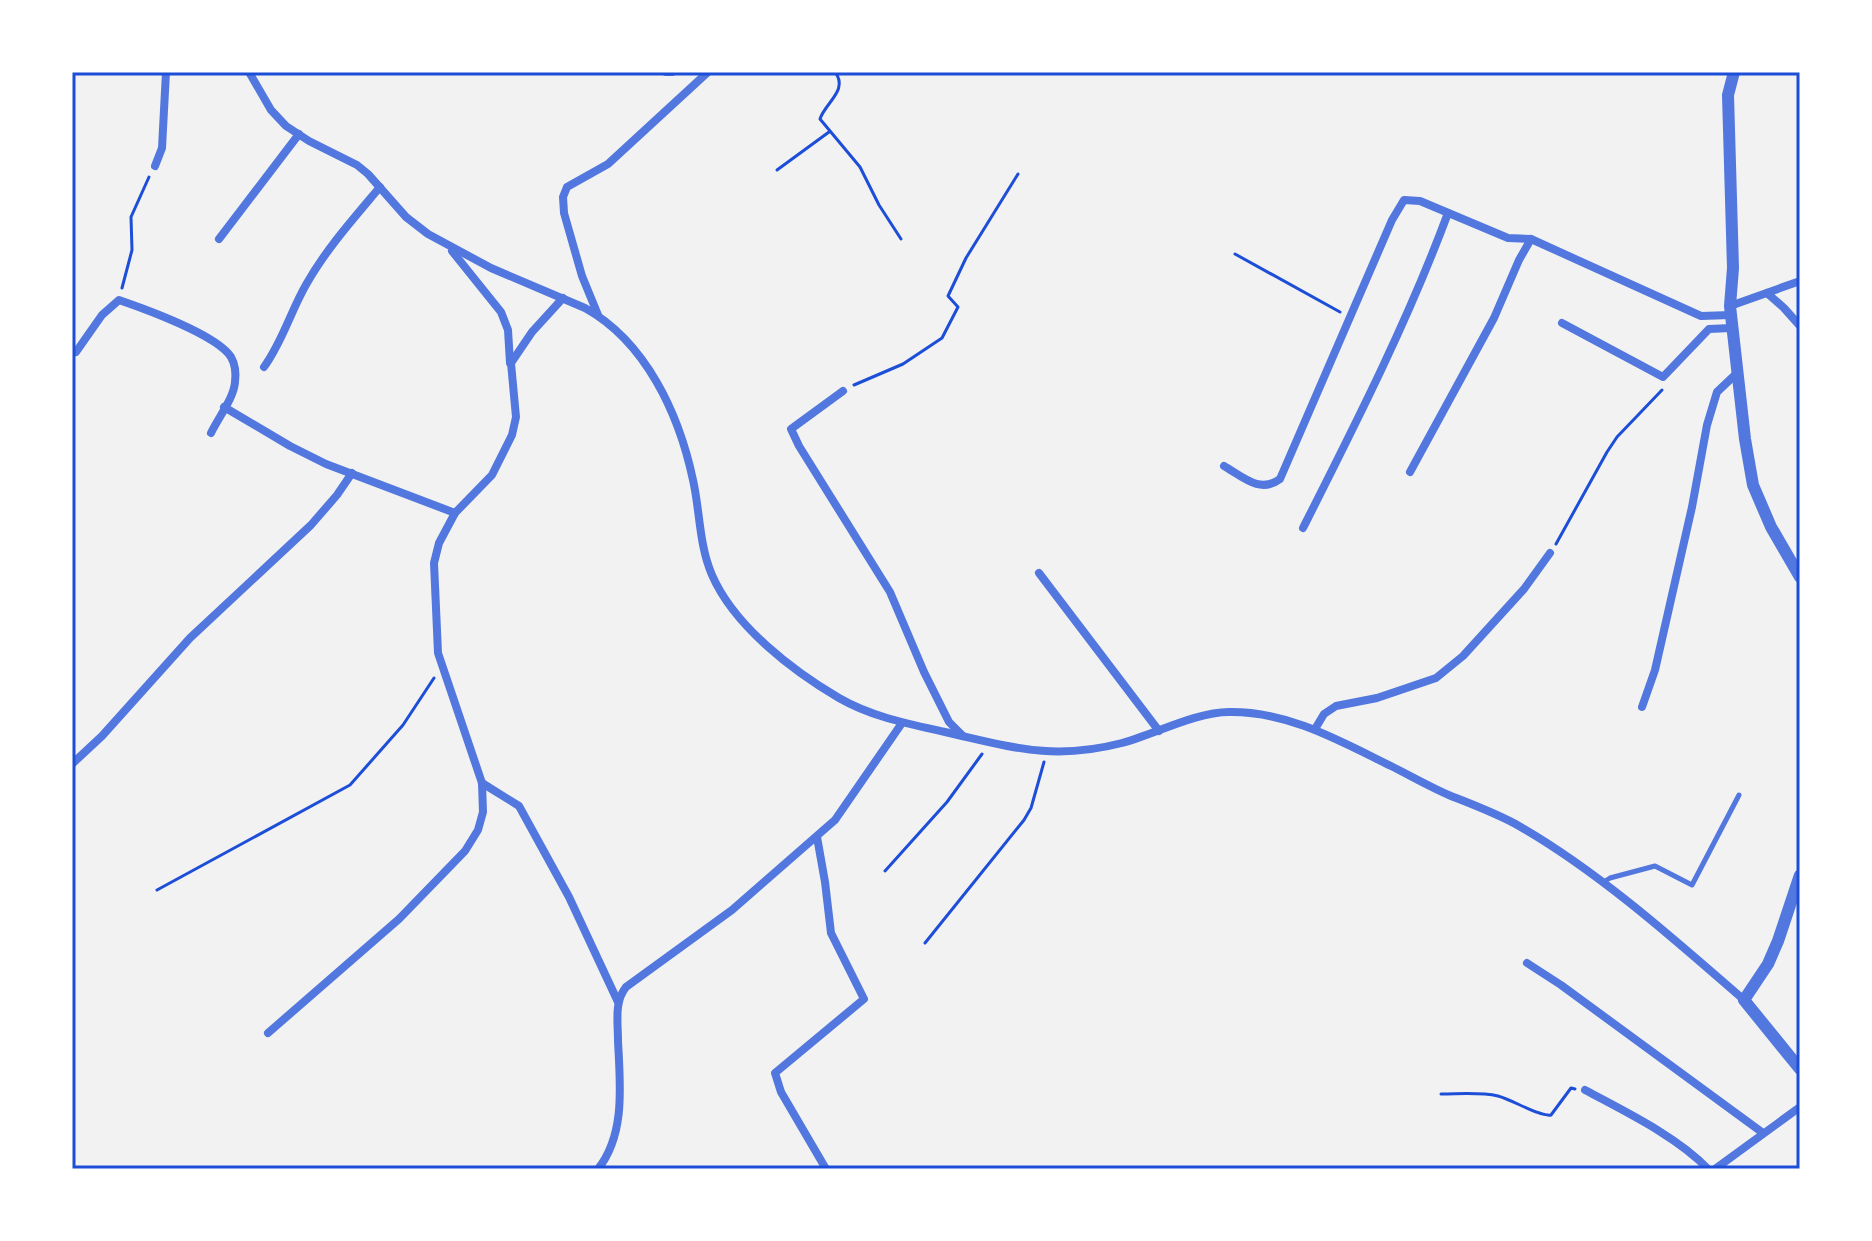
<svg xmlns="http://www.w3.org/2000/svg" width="1872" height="1241" viewBox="0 0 1872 1241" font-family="'Fira Sans',sans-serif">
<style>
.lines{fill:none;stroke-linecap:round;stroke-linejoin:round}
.path{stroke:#1d4ed8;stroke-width:3}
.service{stroke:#5277de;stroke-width:5}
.minor{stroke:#5277de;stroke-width:8}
.tertiary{stroke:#5277de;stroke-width:12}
.neatline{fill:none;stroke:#1d4ed8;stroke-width:3}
</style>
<rect width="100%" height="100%" fill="#f2f2f2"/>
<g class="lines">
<g class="path">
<path d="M835,72C849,90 825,103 820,119L860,167L879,205L901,239"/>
<polyline points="777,170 829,132"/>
<polyline points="1235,254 1340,312"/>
<polyline points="122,288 132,250 131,217 149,177"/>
<polyline points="854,385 903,364 942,338 958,307 948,296 966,258 1018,174"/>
<polyline points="1556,544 1607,452 1617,437 1662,390"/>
<polyline points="885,871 947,802 982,754"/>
<polyline points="157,890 350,785 403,725 434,678"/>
<polyline points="925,943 1024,820 1031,808 1044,762"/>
<path d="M1441,1094C1460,1094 1480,1092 1498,1096C1513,1100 1540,1117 1551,1115L1571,1088L1575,1089"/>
</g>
<polyline class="service" points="1602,883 1610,878 1655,866 1692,885 1739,795"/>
<g class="minor">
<path d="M249,72L271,110L286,126L309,141L357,165L368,174L406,217L428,234L491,268L585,308C646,342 679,414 693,480C700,511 699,545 712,575C734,626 793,671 839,698C872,717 909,724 945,732C1012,747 1052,761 1122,743C1155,734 1196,712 1229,712C1288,711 1340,741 1391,766C1411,776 1430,787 1451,796C1474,805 1498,814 1519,826C1599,872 1674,939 1744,1000"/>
<polyline points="666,72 672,72"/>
<polyline points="155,166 162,148 166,72"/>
<polyline points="219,239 299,134"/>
<polyline points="452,251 501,312 508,330 510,363"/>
<polyline points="1767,293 1784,308 1800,326"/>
<polyline points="1730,306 1800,281"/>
<polyline points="598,315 582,276 564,213 563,197 567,187 608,164 708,72"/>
<polyline points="1562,323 1663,377 1709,329 1731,328"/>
<path d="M76,352L102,315L119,300C145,309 217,335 231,357C235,364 236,374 235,382C234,398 218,418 211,433"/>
<path d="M264,367C283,341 291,310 307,283C327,248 354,218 380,187"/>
<polyline points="843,391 791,429 799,446 890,592 924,672 949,722 963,736"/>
<polyline points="224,407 290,446 326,464 455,513"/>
<path d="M1224,466C1243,477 1260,494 1280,479L1392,220L1404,200L1420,201L1508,238L1531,239L1701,316L1731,315"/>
<polyline points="1410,472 1494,318 1519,260 1531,239"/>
<path d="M1303,528C1355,425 1408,321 1448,213"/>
<polyline points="1039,573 1159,731"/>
<polyline points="1642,707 1655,670 1692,507 1707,425 1717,392 1736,374"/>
<polyline points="1315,729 1324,714 1336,706 1377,698 1436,678 1463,656 1524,589 1550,553"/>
<polyline points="72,764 102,736 190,638 311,525 337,495 352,473"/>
<polyline points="482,783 519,806 569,897 618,1002"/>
<polyline points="817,837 825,882 831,933 864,999 775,1073 781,1092 826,1169"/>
<polyline points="1527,963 1561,985 1763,1133"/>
<polyline points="268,1033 399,919 465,851 478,830 483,812 482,783 438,653 434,563 439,543 455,513 492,475 512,435 516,417 511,363 532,332 563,298"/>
<path d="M1585,1090C1624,1111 1678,1137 1708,1169"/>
<path d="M598,1169C626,1134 620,1083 618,1041C618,1022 614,1002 626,987L732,910L835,820L902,723"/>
<polyline points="1715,1169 1800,1107"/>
</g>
<g class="tertiary">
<polyline points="1734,72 1728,95 1733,268 1730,306 1745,439 1753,485 1771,527 1800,577"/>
<polyline points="1800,875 1778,941 1768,964 1744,1000 1800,1069"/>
</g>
</g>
<rect width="1872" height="1241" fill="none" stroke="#ffffff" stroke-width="148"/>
<rect x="74" y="74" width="1724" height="1093" class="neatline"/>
</svg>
